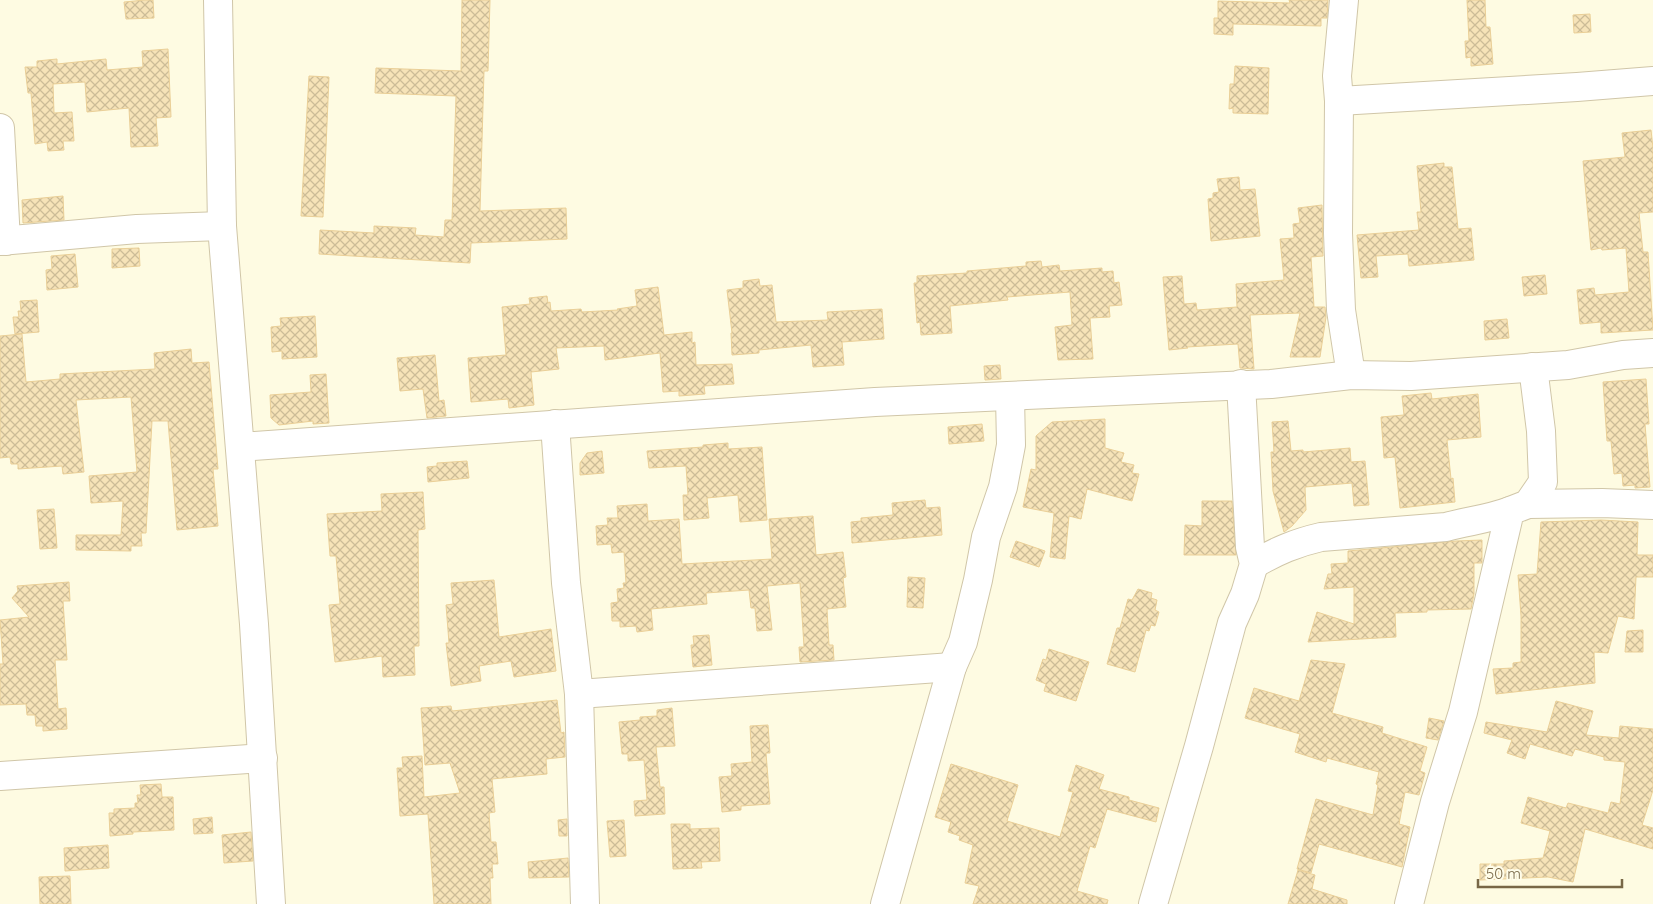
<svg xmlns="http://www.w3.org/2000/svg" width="1653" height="904" viewBox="0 0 1653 904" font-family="Quicksand,sans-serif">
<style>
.building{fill:url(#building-cross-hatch);stroke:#eacf97}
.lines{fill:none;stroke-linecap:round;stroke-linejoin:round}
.minor-casing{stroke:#d0c6a8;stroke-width:30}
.minor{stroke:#fff;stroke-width:28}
</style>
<defs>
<pattern id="building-cross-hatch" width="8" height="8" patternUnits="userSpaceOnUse" patternTransform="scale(1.25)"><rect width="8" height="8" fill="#f6e3b8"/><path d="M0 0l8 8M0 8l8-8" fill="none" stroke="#ccbc97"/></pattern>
</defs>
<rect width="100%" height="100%" fill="#fefbe2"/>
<g class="building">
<polygon points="145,0 153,0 154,18 126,19 124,2"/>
<polygon points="462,0 490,0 488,71 484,71 480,211 566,208 567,239 471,243 470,263 319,254 320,230 374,233 374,226 416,228 415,235 444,237 445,220 452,220 456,96 375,93 376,68 461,71"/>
<polygon points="1289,0 1328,0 1327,18 1321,18 1321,26 1233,24 1233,35 1214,34 1214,18 1218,18 1218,1 1290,3"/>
<polygon points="1467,0 1485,0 1486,27 1490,27 1493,64 1471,66 1471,57 1466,58 1465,41 1469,41"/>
<polygon points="1590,14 1591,32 1574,33 1573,15"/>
<polygon points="168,49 171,117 156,118 158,146 131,147 129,108 87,112 85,82 53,84 54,113 72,112 74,141 63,141 64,150 48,151 47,142 35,144 31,93 28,93 25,67 37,67 37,61 57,59 57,64 106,59 107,70 143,67 142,51"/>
<polygon points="1235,66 1269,68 1268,114 1233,113 1233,108 1229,109 1230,84 1234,84"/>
<polygon points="309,76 329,77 323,217 301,216"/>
<polygon points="1651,130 1653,148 1653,212 1639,213 1643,252 1648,252 1653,330 1601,333 1601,322 1580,324 1577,290 1594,288 1595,295 1629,292 1626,248 1602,250 1601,248 1591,250 1583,161 1625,157 1622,133"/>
<polygon points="1444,163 1444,167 1452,167 1458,229 1471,228 1474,260 1409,266 1408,254 1376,256 1378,277 1361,278 1357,235 1419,230 1417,212 1421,212 1417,166"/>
<polygon points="1239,177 1240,190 1255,189 1260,236 1211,241 1208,199 1213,198 1213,193 1219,192 1217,179"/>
<polygon points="63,196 64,220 23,223 22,200"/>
<polygon points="1322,205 1323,256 1311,257 1314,307 1325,307 1326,317 1320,357 1290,357 1300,313 1250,315 1254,369 1240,368 1238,344 1187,347 1188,348 1169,350 1163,277 1182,276 1184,304 1196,303 1197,310 1237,307 1236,284 1284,280 1280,239 1294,238 1293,224 1300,223 1298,208"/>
<polygon points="139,248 140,266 112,268 112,249"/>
<polygon points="75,254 78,287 47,290 46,270 52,269 51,256"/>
<polygon points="1041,261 1042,267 1059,265 1060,271 1102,268 1102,272 1113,271 1114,283 1119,282 1122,305 1109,306 1110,317 1090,318 1093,359 1058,360 1055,327 1072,325 1070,292 1007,297 1008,300 950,306 952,333 921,335 920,322 917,323 914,283 917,283 917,276 967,273 967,271 1026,266 1026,262"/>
<polygon points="1545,275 1547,294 1524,296 1522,277"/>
<polygon points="759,279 760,286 772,285 776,322 828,320 827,312 882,309 884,339 842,342 844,365 813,367 811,345 759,350 759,353 732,355 731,333 732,333 727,290 743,288 743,281"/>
<polygon points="658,287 664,335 692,332 692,343 695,342 696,365 732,364 734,384 704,386 705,394 679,396 679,391 663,392 660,353 605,360 604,346 556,348 559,369 531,372 534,405 509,408 508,399 471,402 468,358 506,355 502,307 530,304 529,298 547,296 548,303 550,302 551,311 581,309 582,312 618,310 617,309 637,306 635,290"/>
<polygon points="37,300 39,332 15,334 13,317 19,317 18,311 21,311 20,301"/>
<polygon points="315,316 317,357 282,359 282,351 272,352 271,327 281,326 280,318"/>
<polygon points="1507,319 1509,338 1485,340 1484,321"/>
<polygon points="22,334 26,382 60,379 60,374 155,369 154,353 191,349 192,363 209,362 218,469 213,469 218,526 177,530 168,421 152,421 146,533 141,533 142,546 131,546 131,551 76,550 76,535 121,535 123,501 91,503 89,476 137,472 131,397 76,400 84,472 63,474 62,466 18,469 18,464 11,464 10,457 0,458 0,336"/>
<polygon points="435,355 439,401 444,400 446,416 427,418 423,389 400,391 397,358"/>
<polygon points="1000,365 1001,379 985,380 984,366"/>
<polygon points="326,374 329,423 313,424 313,421 279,425 271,418 270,395 311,392 310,375"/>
<polygon points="1646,379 1649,424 1645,424 1650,487 1635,488 1635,485 1623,486 1622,473 1614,474 1611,441 1607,441 1603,382"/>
<polygon points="1431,393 1432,399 1478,394 1481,437 1447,440 1451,479 1453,478 1455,502 1400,508 1395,457 1384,458 1381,417 1404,415 1402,396"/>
<polygon points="1105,419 1105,448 1124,453 1121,462 1134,465 1132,473 1139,474 1132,501 1087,489 1081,519 1069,516 1065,559 1050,557 1054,513 1023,507 1031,469 1036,470 1036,436 1052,422"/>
<polygon points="1288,421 1291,451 1303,450 1303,452 1350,448 1351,462 1365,461 1369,505 1354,506 1352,483 1305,487 1306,510 1292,526 1284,532 1273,491 1271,452 1274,452 1272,422"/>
<polygon points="982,424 984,441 949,444 948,427"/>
<polygon points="728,443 728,449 762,447 767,520 740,522 738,495 707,498 709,518 684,520 683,495 688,495 686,466 649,468 647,451 703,447 703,445"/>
<polygon points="602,451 604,473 580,475 580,463 587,453"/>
<polygon points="467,461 469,478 428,482 427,467 437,466 437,463"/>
<polygon points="423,492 425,529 418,530 419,646 414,646 415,675 383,677 382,656 335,662 329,605 340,604 336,556 330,556 327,514 382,511 381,494"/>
<polygon points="925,500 926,508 940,507 942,535 852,543 851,522 861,521 861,518 893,515 892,503"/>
<polygon points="1202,501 1232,501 1236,555 1184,555 1185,525 1202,526"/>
<polygon points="647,504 648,521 679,519 682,564 772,559 769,519 813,516 816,555 843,552 846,577 843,578 846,607 827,609 829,645 833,645 834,660 800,662 799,647 804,647 800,583 767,586 772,630 757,631 755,608 751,608 749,590 706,593 707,604 651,609 653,630 637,632 636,626 620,627 620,621 612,621 611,603 618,602 617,589 624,588 623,583 626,583 624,552 612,553 611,544 597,545 596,526 608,525 607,518 618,518 617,506"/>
<polygon points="54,509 57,548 40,549 37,510"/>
<polygon points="1601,520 1638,522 1637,555 1653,555 1653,577 1636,577 1634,619 1618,616 1608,653 1594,652 1595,683 1496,694 1493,669 1513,668 1513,663 1521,662 1521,616 1518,575 1537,574 1541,522"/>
<polygon points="1482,540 1482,563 1474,563 1474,594 1471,609 1427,610 1427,612 1395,613 1396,637 1308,642 1317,612 1354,624 1354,587 1324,589 1328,574 1332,574 1331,564 1348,563 1348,551 1456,541"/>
<polygon points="1016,541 1045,551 1039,567 1010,557"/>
<polygon points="908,577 925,578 923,608 907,607"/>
<polygon points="494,580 499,637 551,629 556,671 514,677 511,661 479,666 481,681 451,686 446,643 449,643 446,605 453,604 451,583"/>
<polygon points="69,582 70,601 63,601 67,660 55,660 58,709 66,708 67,729 43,731 43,726 36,726 35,715 27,715 26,704 0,705 0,664 3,664 0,620 29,617 12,598 18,591 17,586"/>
<polygon points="1138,589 1152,593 1151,598 1157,600 1155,610 1159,612 1155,626 1151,625 1149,631 1146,630 1135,672 1107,664 1117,628 1120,628 1128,599 1132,600"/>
<polygon points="1643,630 1643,652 1625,652 1627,631"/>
<polygon points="709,635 712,665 693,667 691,645 694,645 693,636"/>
<polygon points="1049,649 1089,662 1076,701 1044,691 1046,684 1036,680 1043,659 1046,660"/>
<polygon points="1311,660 1345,664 1332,713 1383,727 1382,733 1427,747 1420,771 1425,773 1419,795 1405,792 1399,824 1410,827 1402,867 1319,844 1311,873 1297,869 1316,799 1373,815 1378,785 1376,784 1379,772 1327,758 1326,762 1295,752 1300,734 1245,718 1254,688 1299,701"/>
<polygon points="557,700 561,733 564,732 565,757 546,759 547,774 492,779 495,812 489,813 491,842 496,842 498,864 492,864 493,878 490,878 491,904 434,904 428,814 400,816 397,768 403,768 402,757 422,756 424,797 460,793 450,763 425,765 421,708 451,706 452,711"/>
<polygon points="1556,701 1593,711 1586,735 1619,738 1620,726 1653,729 1653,790 1642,825 1653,828 1653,849 1585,829 1573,882 1548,877 1480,880 1480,864 1504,864 1504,861 1543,858 1550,831 1521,823 1528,797 1566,808 1568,803 1608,813 1611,802 1620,804 1625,762 1604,760 1604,757 1575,749 1572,756 1530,744 1525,759 1507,753 1512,740 1484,733 1486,722 1547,732"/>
<polygon points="672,708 675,746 656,747 660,787 664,787 665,814 635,816 634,801 647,800 644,760 628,761 628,754 622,754 619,722 640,720 640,717 657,716 657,710"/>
<polygon points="1429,718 1444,721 1438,740 1426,738"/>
<polygon points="768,725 770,753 766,753 770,804 741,806 741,810 722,812 719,777 732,776 731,764 752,762 750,726"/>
<polygon points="951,764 1018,785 1007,821 1060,837 1073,792 1068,791 1076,765 1104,775 1099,789 1129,797 1129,800 1159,808 1156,822 1107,809 1095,848 1090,846 1077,891 1108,900 1107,904 973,904 979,886 965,883 973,845 959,840 960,836 948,832 951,822 935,817"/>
<polygon points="161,784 162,797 173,797 174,830 133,832 133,834 110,836 109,813 114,813 114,809 135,808 135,803 138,803 137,795 141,795 140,785"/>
<polygon points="212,817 213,833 194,834 193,819"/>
<polygon points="567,819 567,836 559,836 558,820"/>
<polygon points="624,820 626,856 610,857 607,821"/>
<polygon points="671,824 690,824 690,829 719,828 720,861 701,862 702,868 673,869"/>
<polygon points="251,832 253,861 224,863 222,835"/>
<polygon points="108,845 109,868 65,871 64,848"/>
<polygon points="568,858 569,877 529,878 528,862"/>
<polygon points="1298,870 1315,875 1312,889 1347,900 1347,904 1288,904"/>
<polygon points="70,876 71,904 40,904 39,877"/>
</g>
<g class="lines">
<g class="minor-casing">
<g id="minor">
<polyline points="218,0 222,226 254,624 271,904"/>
<polyline points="1344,0 1337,76 1339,101 1338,233 1341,310 1351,375"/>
<polyline points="1339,101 1577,87 1653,81"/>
<polyline points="0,128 6,241"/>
<polyline points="0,241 137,229 222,226"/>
<polyline points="555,424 566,583 579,694 585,904"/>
<polyline points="240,447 875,402 1271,384 1351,375 1411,376 1568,365 1623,355 1653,353"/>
<polyline points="1528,504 1602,503 1653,505"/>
<path d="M1254,564C1277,551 1295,543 1321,537L1446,527C1468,521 1489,519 1510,511"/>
<polyline points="579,694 952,667"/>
<polyline points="0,776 263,758"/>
<polyline points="885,904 952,667 963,642 978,580 986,537 1003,487 1011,445 1010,396"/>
<polyline points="1153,904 1199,746 1232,623 1245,594 1254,564 1250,547 1241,384"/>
<polyline points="1409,904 1435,802 1463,712 1510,511 1528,504 1543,482 1541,431 1533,367"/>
</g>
</g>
<use href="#minor" class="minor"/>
</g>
<path d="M1478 879v8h144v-8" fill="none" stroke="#786746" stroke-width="2.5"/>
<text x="1486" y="879" font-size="15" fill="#786746" stroke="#fffdea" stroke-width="4" paint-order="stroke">50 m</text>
</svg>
